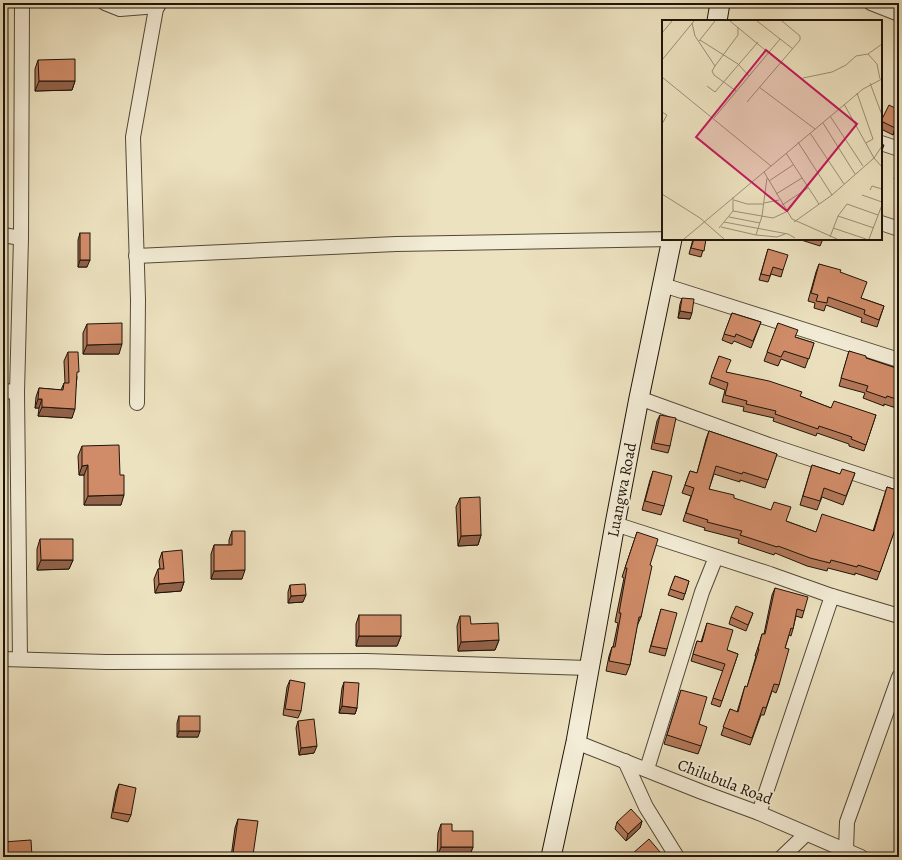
<svg xmlns="http://www.w3.org/2000/svg" width="902" height="860" viewBox="0 0 902 860" font-family="Alegreya,serif">
<style>
.lines{fill:none;stroke-linecap:round;stroke-linejoin:round}
.street-casing{stroke:#524837;stroke-width:16}
.secondary-casing{stroke:#1e1409;stroke-width:21}
.street{stroke:#f3ecd6;stroke-width:14}
.secondary{stroke:#f3ecd6;stroke-width:19}
.wall{fill:#b37859;stroke:#1e1409}
.shaded-wall{fill:#926249;stroke:#1e1409}
.building{fill:#d08c68;stroke:#1e1409}
.labels{text-anchor:middle;dominant-baseline:central;stroke-width:4;stroke-linejoin:round;paint-order:stroke}
.street-label{font-size:16px;fill:#1e1409;stroke:#f3ecd6}
.inset-road{fill:none;stroke:#9a9077;stroke-width:1}
.view{fill:#c2185b;fill-opacity:0.15;stroke:#c2185b;stroke-width:2}
.inset-edge{fill:none;stroke:#1e1409;stroke-width:2}
</style>
<rect width="100%" height="100%" fill="#ede2c0"/>
<filter id="stains"><feTurbulence type="fractalNoise" baseFrequency=".005" numOctaves="4"/><feColorMatrix values="0 0 0 0 .2 0 0 0 0 .09 0 0 0 0 .02 0 0 0 .5 -.17"/></filter>
<radialGradient id="worn" r=".72"><stop offset=".6" stop-color="#630" stop-opacity="0"/><stop offset="1" stop-color="#630" stop-opacity=".3"/></radialGradient>
<g class="lines">
<g class="street-casing">
<g id="street">
<polyline points="105,3 120,9 158,6"/>
<polyline points="871,3 899,14"/>
<polyline points="881,143 899,149"/>
<polyline points="881,223 899,229"/>
<polyline points="3,235 21,238"/>
<polyline points="136,256 396,244 672,239"/>
<polyline points="663,285 899,360"/>
<polyline points="3,391 17,392"/>
<polyline points="639,398 769,445 899,488"/>
<polyline points="137,403 138,300 133,137 157,3"/>
<polyline points="615,524 770,574 832,596 899,616"/>
<polyline points="3,659 106,662 366,661 589,668"/>
<polyline points="20,659 17,392 21,238 22,3"/>
<polyline points="576,742 702,792 759,813 861,857"/>
<polyline points="625,761 646,807 677,857"/>
<polyline points="647,769 702,592 716,557"/>
<polyline points="759,813 832,596"/>
<polyline points="846,850 847,822 899,677"/>
<polyline points="782,857 806,834"/>
</g>
</g>
<g class="secondary-casing">
<g id="secondary">
<polyline points="717,21 720,3"/>
<polyline points="551,857 576,742 615,524 639,398 672,239"/>
</g>
</g>
<use href="#street" class="street"/>
<use href="#secondary" class="secondary"/>
</g>
<g class="wall">
<polygon points="38,60 75,81 72,90 35,91 35,69"/>
<polygon points="881,122 899,122 893,135 881,129"/>
<polygon points="899,163 899,180 894,179"/>
<polygon points="899,198 899,209 896,208"/>
<polygon points="80,233 87,267 78,267 78,240"/>
<polygon points="693,239 706,239 701,257 689,254"/>
<polygon points="798,239 823,239 820,246"/>
<polygon points="768,249 783,270 781,277 771,274 768,282 759,280"/>
<polygon points="819,264 840,272 861,298 884,306 877,327 861,322 862,318 826,305 824,311 814,308 815,303 808,301 816,272"/>
<polygon points="682,298 690,319 678,318 680,304"/>
<polygon points="732,313 761,322 751,348 734,341 732,344 722,340"/>
<polygon points="778,323 795,337 814,343 805,368 781,359 778,366 764,361"/>
<polygon points="87,324 119,354 83,354 83,333"/>
<polygon points="849,351 866,358 899,369 899,409 884,404 884,406 863,398 865,393 839,386"/>
<polygon points="68,352 77,377 72,418 38,416 39,408 35,408 36,397 39,388 61,390 64,383 65,383 64,361"/>
<polygon points="719,356 726,372 800,396 831,408 876,415 864,451 849,446 849,444 817,433 816,436 773,421 774,418 743,411 744,407 722,402 725,390 709,384"/>
<polygon points="660,415 670,446 668,453 651,449 657,421"/>
<polygon points="709,431 777,454 765,488 740,480 740,482 714,474 709,489 786,521 816,532 873,531 887,487 899,491 899,530 895,529 877,580 855,573 855,575 828,568 827,571 807,566 775,553 774,555 738,543 739,539 704,530 705,528 683,521 691,496 682,493 690,471 697,473 706,439"/>
<polygon points="82,446 121,505 84,505 84,475 79,475 78,456"/>
<polygon points="812,465 840,474 855,473 843,505 822,497 817,510 800,505"/>
<polygon points="653,471 664,506 661,515 642,510 650,480"/>
<polygon points="460,498 481,535 478,545 458,546 456,507"/>
<polygon points="232,531 242,579 211,579 211,554 214,545 229,545 229,540"/>
<polygon points="637,532 650,565 641,617 637,626 630,665 626,675 606,671 609,656 612,647 613,647 618,623 615,622 624,578 622,577"/>
<polygon points="40,539 73,560 69,569 37,570 37,549"/>
<polygon points="162,552 184,582 181,591 155,593 154,579 158,569 160,569 159,561"/>
<polygon points="675,576 689,581 683,600 668,595"/>
<polygon points="290,585 303,602 288,603 288,592"/>
<polygon points="775,588 804,611 802,618 796,616 793,629 791,636 789,635 785,648 779,685 776,693 772,691 764,715 761,715 750,745 721,735 730,709 737,712 745,686 747,687 756,656 755,656 760,641 762,634 764,634 772,595"/>
<polygon points="661,609 667,649 665,656 649,652"/>
<polygon points="753,613 746,631 729,624 731,617"/>
<polygon points="359,615 401,636 397,646 356,646 356,624"/>
<polygon points="460,616 471,624 499,640 495,650 458,651 457,626"/>
<polygon points="707,623 727,650 738,654 720,707 711,704 723,671 691,661 697,641 701,642"/>
<polygon points="290,680 301,711 298,718 283,715 287,687"/>
<polygon points="344,682 357,708 355,714 339,713 342,688"/>
<polygon points="681,690 699,724 701,746 698,754 664,744"/>
<polygon points="179,716 198,737 177,737 177,723"/>
<polygon points="298,721 314,753 299,755 296,728"/>
<polygon points="119,784 131,815 128,822 111,818 116,791"/>
<polygon points="238,819 253,855 253,857 231,857 235,828"/>
<polygon points="642,821 640,828 626,841 615,829 617,822"/>
<polygon points="441,824 452,831 473,847 469,857 437,857 438,833"/>
</g>
<g class="shaded-wall">
<polygon points="39,81 75,81 72,90 35,91"/>
<polygon points="899,120 899,122 893,135 895,128"/>
<polygon points="80,260 90,260 87,267 78,267"/>
<polygon points="680,311 692,313 690,319 678,318"/>
<polygon points="122,344 119,354 83,354 87,345"/>
<polygon points="38,399 42,399 39,408 35,408"/>
<polygon points="42,407 75,409 72,418 38,416"/>
<polygon points="88,465 84,475 79,475 82,466"/>
<polygon points="124,495 121,505 84,505 88,496"/>
<polygon points="481,535 478,545 458,546 461,536"/>
<polygon points="41,560 73,560 69,569 37,570"/>
<polygon points="245,570 242,579 211,579 214,571"/>
<polygon points="184,582 181,591 155,593 159,584"/>
<polygon points="306,595 303,602 288,603 291,596"/>
<polygon points="359,636 401,636 397,646 356,646"/>
<polygon points="499,640 495,650 458,651 461,642"/>
<polygon points="342,706 357,708 355,714 339,713"/>
<polygon points="179,731 200,731 198,737 177,737"/>
<polygon points="317,746 314,753 299,755 301,748"/>
<polygon points="642,821 640,828 626,841 628,834"/>
<polygon points="441,847 473,847 469,857 437,857"/>
<polygon points="233,853 253,855 253,857 232,857"/>
</g>
<g class="building">
<polygon points="75,59 75,81 39,81 38,60"/>
<polygon points="889,105 899,110 899,120 895,128 881,121"/>
<polygon points="881,144 884,145 881,153"/>
<polygon points="899,163 899,172 897,171"/>
<rect x="80" y="233" width="10" height="27"/>
<polygon points="694,239 706,239 704,251 691,248"/>
<polygon points="768,249 788,255 783,270 773,267 770,276 761,274"/>
<polygon points="819,264 841,270 840,272 867,282 861,298 884,306 879,320 864,314 865,310 828,297 827,303 816,301 818,295 811,293"/>
<polygon points="682,298 694,299 692,313 680,311"/>
<polygon points="732,313 761,322 753,341 736,334 735,337 724,334"/>
<polygon points="122,323 122,344 87,345 87,324"/>
<polygon points="778,323 798,330 795,337 814,343 809,359 784,351 781,357 767,352"/>
<polygon points="849,351 866,356 866,358 899,369 899,400 887,396 886,398 866,391 868,386 841,378"/>
<polygon points="68,352 78,352 79,372 77,372 75,409 42,407 42,399 38,399 39,388 63,390 64,383 69,383"/>
<polygon points="719,356 731,360 726,372 769,381 802,392 800,396 831,408 834,401 876,415 866,445 851,439 852,437 819,426 818,429 775,414 776,411 746,404 747,401 725,395 728,383 711,377"/>
<polygon points="660,415 676,418 670,446 654,443"/>
<polygon points="709,431 777,454 768,480 743,472 742,474 716,466 709,489 734,495 734,498 771,510 774,502 791,507 786,521 816,532 822,514 874,531 887,487 899,491 899,521 898,521 880,572 858,565 857,567 831,560 830,563 810,558 778,546 777,547 740,535 742,531 707,522 708,520 686,513 694,488 685,485 690,471 697,473"/>
<polygon points="119,445 120,475 124,475 124,495 88,496 88,465 82,466 82,446"/>
<polygon points="812,465 840,474 842,469 855,473 846,496 824,488 820,501 803,496"/>
<polygon points="653,471 672,476 664,506 645,501"/>
<polygon points="480,497 481,535 461,536 460,498"/>
<polygon points="232,531 245,531 245,570 214,571 214,545 232,545"/>
<polygon points="637,532 658,539 650,565 652,566 641,617 639,617 630,665 609,661 612,647 615,647 621,613 619,613 627,568 625,568"/>
<polygon points="40,539 73,539 73,560 41,560"/>
<polygon points="182,550 184,582 159,584 158,569 164,569 162,552"/>
<polygon points="675,576 689,581 685,594 670,589"/>
<polygon points="305,584 306,595 291,596 290,585"/>
<polygon points="775,588 808,597 804,611 797,609 793,629 791,628 785,648 789,649 779,685 774,684 766,708 763,707 752,738 723,727 730,709 738,712 745,686 747,687 759,649 758,649 762,634 765,634"/>
<polygon points="736,606 753,613 748,625 731,617"/>
<polygon points="661,609 677,613 667,649 651,646"/>
<rect x="359" y="615" width="42" height="21"/>
<polygon points="460,616 470,616 471,624 498,623 499,640 461,642"/>
<polygon points="707,623 733,630 727,650 738,654 722,701 713,698 725,664 693,654 697,641 702,642"/>
<polygon points="290,680 305,683 301,711 285,709"/>
<polygon points="344,682 359,683 357,708 342,706"/>
<polygon points="681,690 707,697 699,724 707,727 701,746 667,735"/>
<rect x="179" y="716" width="21" height="15"/>
<polygon points="314,719 317,746 301,748 298,721"/>
<polygon points="119,784 136,788 131,815 113,812"/>
<polygon points="631,809 642,821 628,834 617,822"/>
<polygon points="238,819 258,821 253,855 233,853"/>
<polygon points="441,824 452,824 452,831 473,831 473,847 441,847"/>
<polygon points="649,839 660,852 657,856 658,857 634,857 632,854"/>
<polygon points="31,840 32,857 4,857 3,842"/>
</g>
<g class="labels">
<g class="street-label">
<text transform="translate(622 490) rotate(-79)">Luangwa Road</text>
<text transform="translate(725 782) rotate(21)">Chilubula Road</text>
</g>
</g>
<g transform="translate(662 20)">
<rect width="220" height="220" fill="#ede2c0"/>
<path class="inset-road" d="M68,1L120,44M95,1L131,29M30,3L33,16L53,46L50,51L52,55L74,71M0,13L10,1M38,20L76,44L87,56M37,21L53,1M0,40L32,1M53,46L76,15V7M0,57L109,146M141,58L170,52L184,45L194,36L206,34M218,59L215,44L206,34L220,24M208,63L220,95M45,66L53,72L96,22M97,67L153,109M195,73L211,119L204,123M85,82L138,20V16L120,1M182,84L212,138L220,147M0,92L5,95L0,104M168,96L201,146M52,98L118,19M161,103L193,154M148,113L182,164M136,122L170,175M124,133L157,184M102,152L130,199L175,219M107,161L131,145M208,170L210,166L220,169M0,174L38,198L62,219M114,174L140,158M200,175L220,182M72,180L85,184H102M102,183L117,180M120,185L146,168M71,191L111,198L124,192M176,196L212,208M67,197L98,203M62,202L126,214L133,218M132,202L170,175L212,138L220,126M59,207L94,215L115,217L123,214M57,208L71,191V177M171,208L204,219M94,215L100,196L105,158M168,217L176,196L185,184L216,195M22,219L201,69L220,59M207,219L220,185"/>
<path class="view" d="M104,30L195,104L125,191L34,117Z"/>
<rect width="220" height="220" class="inset-edge"/>
</g>
<rect width="902" height="860" fill="none" stroke="#ede2c0" stroke-width="16"/>
<rect x="4" y="4" width="894" height="852" fill="none" stroke="#1e1409" stroke-width="2"/>
<rect x="8" y="8" width="886" height="844" fill="none" stroke="#1e1409"/>
<rect width="100%" height="100%" filter="url(#stains)"/>
<rect width="100%" height="100%" fill="url(#worn)"/>
</svg>
